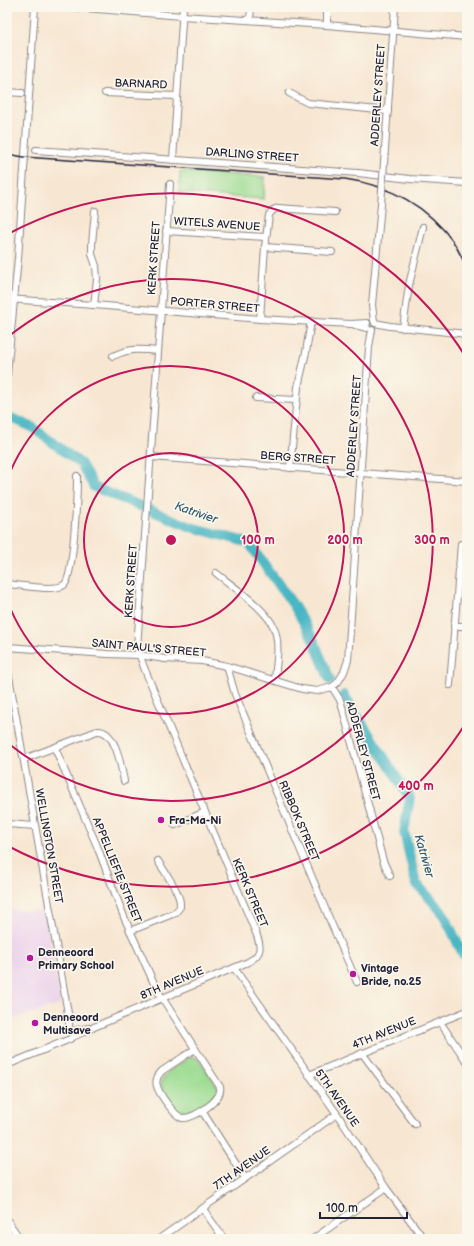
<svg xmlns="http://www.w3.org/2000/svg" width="474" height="1246" viewBox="0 0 474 1246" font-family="'Balsamiq Sans',sans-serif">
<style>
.built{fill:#ead1ec}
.green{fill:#9cdc92;stroke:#5f7f66}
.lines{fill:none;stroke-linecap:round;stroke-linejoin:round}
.river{stroke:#49b6c3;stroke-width:10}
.street-casing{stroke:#8c8486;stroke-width:8}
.street{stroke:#fff;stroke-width:6}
.rail{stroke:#22223b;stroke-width:1.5}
.street-bridge-casing{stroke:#8c8486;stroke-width:8;stroke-linecap:butt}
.street-bridge{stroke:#fff;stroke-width:6}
.ring{fill:none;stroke:#c2185b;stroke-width:2}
.poi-dot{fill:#b5179e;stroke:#fbf7ec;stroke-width:1.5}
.labels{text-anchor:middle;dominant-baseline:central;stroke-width:3.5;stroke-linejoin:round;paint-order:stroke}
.street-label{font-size:11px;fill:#22223b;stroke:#fbf7ec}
.poi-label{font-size:11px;font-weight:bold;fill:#22223b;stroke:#fbf7ec;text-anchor:start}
.water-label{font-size:12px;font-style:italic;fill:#325d71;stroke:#fbf7ec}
.centre{fill:#c2185b;stroke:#fbf7ec;stroke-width:2}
.ring-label{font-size:12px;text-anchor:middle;font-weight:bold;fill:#c2185b;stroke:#fbf7ec;stroke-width:3.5;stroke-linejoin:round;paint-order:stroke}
</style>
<rect width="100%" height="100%" fill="#fbf7ec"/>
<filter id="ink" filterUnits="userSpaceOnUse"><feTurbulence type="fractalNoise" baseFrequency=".025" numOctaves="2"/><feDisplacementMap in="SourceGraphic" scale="8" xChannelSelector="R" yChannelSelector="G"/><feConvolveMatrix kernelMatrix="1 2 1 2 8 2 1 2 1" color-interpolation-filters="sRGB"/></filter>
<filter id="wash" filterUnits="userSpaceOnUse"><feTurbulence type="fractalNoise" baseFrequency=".012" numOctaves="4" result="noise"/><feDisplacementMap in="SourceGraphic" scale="16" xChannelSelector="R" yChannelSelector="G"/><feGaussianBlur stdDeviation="0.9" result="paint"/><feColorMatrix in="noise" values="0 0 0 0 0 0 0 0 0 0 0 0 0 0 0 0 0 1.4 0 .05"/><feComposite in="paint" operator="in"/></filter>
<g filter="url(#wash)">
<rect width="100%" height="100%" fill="#f7e7d2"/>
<polygon class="built" points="7,909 45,912 61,1004 7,1021"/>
<g class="green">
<polygon points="180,171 265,177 264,199 179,193"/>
<path d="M190,1057H194L201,1062L219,1090C213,1102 198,1112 186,1117C183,1115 179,1114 177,1112C172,1106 161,1089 161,1081L169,1071Z"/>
</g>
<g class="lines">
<g class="river">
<polyline points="7,416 32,427 81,464 94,487 191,527 249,543 294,606 312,637 330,680"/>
<polyline points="344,695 410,798 404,832 416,883 443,913 463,954 467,957"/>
</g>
</g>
</g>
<g filter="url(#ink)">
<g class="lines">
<g class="street-casing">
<g id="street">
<polyline points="73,7 182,16 327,25 467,37"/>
<polyline points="250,20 251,7"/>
<polyline points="327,25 327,7"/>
<polyline points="7,92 22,93"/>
<polyline points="105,93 176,96"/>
<polyline points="289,93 308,103 388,111"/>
<polyline points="36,150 358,173 410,179 467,183"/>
<polyline points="173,160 183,7"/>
<polyline points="384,163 395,7"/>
<polyline points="166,231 266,237"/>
<polyline points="265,247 332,252"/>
<polyline points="7,299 94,305 260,319 351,324 367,323"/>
<polyline points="94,305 97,279 96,266 92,254 92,244 95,211"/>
<polyline points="260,319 265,247 269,215 273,210 278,208 335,212"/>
<polyline points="374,321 372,305 381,204"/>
<polyline points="375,323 390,326 467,334"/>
<polyline points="355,325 367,328"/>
<polyline points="403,328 409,285 423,227"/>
<path d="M113,356C130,348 140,349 158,351"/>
<polyline points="7,374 18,258 35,7"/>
<polyline points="256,398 296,400"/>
<polyline points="151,457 467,481"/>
<polyline points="290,468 298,387 306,352 311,321"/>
<path d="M216,573C232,586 270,611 275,631C280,646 276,664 275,680"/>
<path d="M7,584C20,585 54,592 64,585C74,578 77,492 77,476"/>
<polyline points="454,626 467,626"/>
<polyline points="7,647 107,654 139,655 165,659 202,661 227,666 302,689 317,691 332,687 338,682 344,672 348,660 369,347 372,330"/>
<polyline points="7,665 69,1019 69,1031"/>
<polyline points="227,666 235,694 332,925 357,982"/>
<polyline points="450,685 461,544"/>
<polyline points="332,687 340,700 343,710 383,861 390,876"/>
<path d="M55,748L97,846L124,917L157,990L220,1087C223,1100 194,1119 182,1118C174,1115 159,1094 157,1086C155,1080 158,1075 162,1071L195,1049"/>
<path d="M24,759L97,731C116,729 121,767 124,781"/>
<polyline points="7,824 35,826"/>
<polyline points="175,825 205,812"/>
<path d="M130,931L175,913L180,907C182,894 165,873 158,861"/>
<polyline points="234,968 337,1114 386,1188 424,1239"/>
<polyline points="440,1022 467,1062"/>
<polyline points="73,1031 89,1028"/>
<path d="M73,1037L94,1027L248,962C263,954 261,946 256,933L145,670L137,648L170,184"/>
<polyline points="362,1053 415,1124"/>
<polyline points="7,1065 70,1039"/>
<polyline points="309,1075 467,1011"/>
<polyline points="202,1111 245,1178"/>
<polyline points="203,1209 224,1239"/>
<polyline points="7,1220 20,1239"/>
<polyline points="159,1239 337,1114"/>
<polyline points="313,1239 386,1188"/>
</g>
</g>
<use href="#street" class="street"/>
<path class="rail" d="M7,154L24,157L345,179C389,185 428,206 454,243C459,251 463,260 467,268"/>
<g class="street-bridge-casing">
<polyline id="street-bridge" points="381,204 384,163"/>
</g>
<use href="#street-bridge" class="street-bridge"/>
</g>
</g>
<g class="ring">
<circle cx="171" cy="540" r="87"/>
<path d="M7 480A174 174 0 1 1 7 600"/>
<path d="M9 336A261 261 0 1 1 9 744"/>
<path d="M467 721A347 347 0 0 1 8 846M8 234A347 347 0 0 1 467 359"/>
</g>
<g class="poi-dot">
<circle cx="161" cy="820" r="4"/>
<circle cx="30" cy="958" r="4"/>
<circle cx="353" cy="974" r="4"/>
<circle cx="35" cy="1023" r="4"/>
</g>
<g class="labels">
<g class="street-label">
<text transform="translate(141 84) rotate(2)">BARNARD</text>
<text transform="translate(378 95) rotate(-86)">ADDERLEY STREET</text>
<text transform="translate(252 155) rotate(4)">DARLING STREET</text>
<text transform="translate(217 224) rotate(4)">WITELS AVENUE</text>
<text transform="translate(154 258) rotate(-86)">KERK STREET</text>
<text transform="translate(215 305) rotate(5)">PORTER STREET</text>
<text transform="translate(354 426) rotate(-86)">ADDERLEY STREET</text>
<text transform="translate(298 458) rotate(4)">BERG STREET</text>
<text transform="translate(131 581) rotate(-86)">KERK STREET</text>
<text transform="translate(149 648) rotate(5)">SAINT PAUL'S STREET</text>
<text transform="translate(363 751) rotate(75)">ADDERLEY STREET</text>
<text transform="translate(299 821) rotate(67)">RIBBOK STREET</text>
<text transform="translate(49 846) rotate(80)">WELLINGTON STREET</text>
<text transform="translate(117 870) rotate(68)">APPELLIEFIE STREET</text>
<text transform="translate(250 893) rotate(67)">KERK STREET</text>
<text transform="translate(172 983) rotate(-23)">8TH AVENUE</text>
<text transform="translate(384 1033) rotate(-22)">4TH AVENUE</text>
<text transform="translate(337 1098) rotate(55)">5TH AVENUE</text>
<text transform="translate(242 1168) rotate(-35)">7TH AVENUE</text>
</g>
<g class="poi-label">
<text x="169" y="820">Fra-Ma-Ni</text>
<text x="38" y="952">Denneoord<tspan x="38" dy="13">Primary School</tspan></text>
<text x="361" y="968">Vintage<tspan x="361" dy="13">Bride, no.25</tspan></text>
<text x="43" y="1017">Denneoord<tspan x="43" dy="13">Multisave</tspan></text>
</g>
<g class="water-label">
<text transform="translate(196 513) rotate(19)">Katrivier</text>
<text transform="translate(424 856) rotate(74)">Katrivier</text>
</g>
</g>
<circle cx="171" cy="540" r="6" class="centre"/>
<g class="ring-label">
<text x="258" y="544">100 m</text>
<text x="345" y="544">200 m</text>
<text x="432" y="544">300 m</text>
<text x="416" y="790">400 m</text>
</g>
<rect width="474" height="1246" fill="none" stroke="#fbf7ec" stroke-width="24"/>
<path d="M320 1212v6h87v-6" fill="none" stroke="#22223b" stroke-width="2"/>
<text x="326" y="1212" font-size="12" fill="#22223b" stroke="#fbf7ec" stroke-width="3" paint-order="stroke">100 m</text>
</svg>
